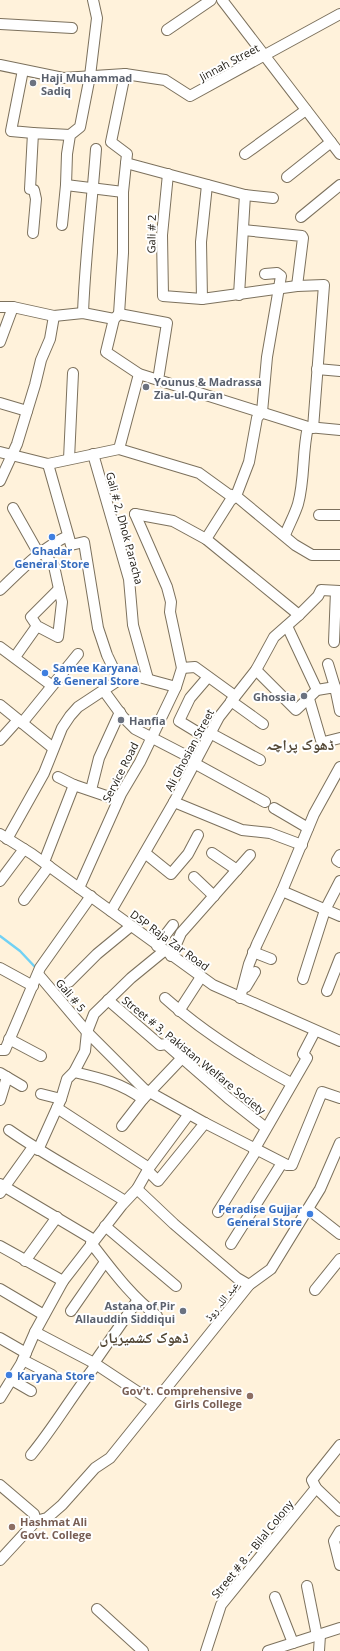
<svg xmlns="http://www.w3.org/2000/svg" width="340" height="1651" viewBox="0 0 340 1651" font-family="'Open Sans','Noto Naskh Arabic',sans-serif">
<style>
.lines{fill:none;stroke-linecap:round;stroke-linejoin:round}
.stream{stroke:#71d1f4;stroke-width:2.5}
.minor-casing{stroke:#7c715d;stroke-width:12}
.minor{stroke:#fff;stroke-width:10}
.worship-dot{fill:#6b7280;stroke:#fff;stroke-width:1.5}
.shop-dot{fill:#3f7fe0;stroke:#fff;stroke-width:1.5}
.education-dot{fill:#8d6e63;stroke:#fff;stroke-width:1.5}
.labels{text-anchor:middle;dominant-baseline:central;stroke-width:4;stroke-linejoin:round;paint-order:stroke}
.street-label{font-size:11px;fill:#1a160e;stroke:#fff}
.worship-label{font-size:11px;font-weight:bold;fill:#5b616d;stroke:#fff;text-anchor:start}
.shop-label{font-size:11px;font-weight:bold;fill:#366cbe;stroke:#fff;text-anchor:start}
.education-label{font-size:11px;font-weight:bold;fill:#785e54;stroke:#fff;text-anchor:end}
.district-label{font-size:15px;font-weight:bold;fill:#534836;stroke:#fff}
</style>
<rect width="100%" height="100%" fill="#fff2db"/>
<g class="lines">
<polyline class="stream" points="0,936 20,951 36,968"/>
<g class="minor-casing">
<g id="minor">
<polyline points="222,0 340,154"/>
<polyline points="0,24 72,28"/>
<polyline points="167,30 211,0"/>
<polyline points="0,65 63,78 125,74 165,80 190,96 340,14"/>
<polyline points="23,70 11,131 33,133"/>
<polyline points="245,154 306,110"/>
<polyline points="126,163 245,195 273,198"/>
<polyline points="168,174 162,235 163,296 202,299 297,286 324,285 313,428"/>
<polyline points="287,177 331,142"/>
<polyline points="66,185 123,192"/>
<polyline points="301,217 340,185"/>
<polyline points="62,225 66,185 67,154 70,135 80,127 90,76 97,18 93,0"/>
<polyline points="243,230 302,236 303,238 297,286"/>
<polyline points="33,233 36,199 34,190 30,189 33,133 70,135"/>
<polyline points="239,295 245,195"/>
<polyline points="202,299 201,242 207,185"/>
<polyline points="0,307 13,307 54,316 83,313 114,319"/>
<path d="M83,313C85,258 92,204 96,149"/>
<polyline points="119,314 123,253 123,192 127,154 111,142 125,74"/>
<polyline points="0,342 13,307"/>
<polyline points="317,369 340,371"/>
<polyline points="158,380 167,323 119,314 114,319 106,352 139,374 308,427 340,430"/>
<polyline points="0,403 27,411"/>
<polyline points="119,449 139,374"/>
<polyline points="0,452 48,464 119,449 199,473 228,494 236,496 295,545 312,555 340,555"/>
<polyline points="93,454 129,579 133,625 148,679"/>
<polyline points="69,459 73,373"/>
<polyline points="48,464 71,545 84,542 98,628 107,655 119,680"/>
<polyline points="0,481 17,444 35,385 41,360 50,339 54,316"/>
<polyline points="13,508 39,554"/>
<polyline points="135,514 173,521 206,539 299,615"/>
<polyline points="135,514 167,587 171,602 170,612 182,668"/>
<polyline points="319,515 340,515"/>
<path d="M285,535C289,525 295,514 298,504C305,479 302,452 308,427"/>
<polyline points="206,539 230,501 236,496 249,462 257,418 262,412 267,357 281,276 277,273 265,274"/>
<polyline points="42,552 54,566 59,589"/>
<path d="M0,590C21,570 41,548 68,536"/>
<polyline points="287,626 317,690"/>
<polyline points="334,642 336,591"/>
<polyline points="0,647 51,685"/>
<polyline points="15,657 37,626 31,617 59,589 62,602 58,637 37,626"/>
<polyline points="328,664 335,687"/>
<polyline points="182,668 195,667 235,696"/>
<polyline points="256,670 296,710 317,690 335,687 340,711"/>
<polyline points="104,691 123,717 135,729 195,760"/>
<polyline points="309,699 321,740 324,742 340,738"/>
<polyline points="231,701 263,724"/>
<polyline points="0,705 53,748"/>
<polyline points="22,723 78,654"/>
<polyline points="210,733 260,760"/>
<polyline points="207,738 179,721 190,698 208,677"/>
<polyline points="0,740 18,720"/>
<polyline points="194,763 265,802"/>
<polyline points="58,777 74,785"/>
<polyline points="91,790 99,758 120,712"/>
<polyline points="174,802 242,830 270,833 302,845"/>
<polyline points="274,808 308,828"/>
<polyline points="0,834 32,854 213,985 340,1041"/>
<polyline points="7,839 44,773 62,728 70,716 78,707 128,674 176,687"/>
<polyline points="145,853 171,874 188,854 198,835"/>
<polyline points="212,853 237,870"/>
<polyline points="340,855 337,860 340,862"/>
<polyline points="44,862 74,785 118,800"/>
<polyline points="194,877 214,896"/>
<polyline points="0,881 24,849"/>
<polyline points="79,888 121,794 140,762 176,687 182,668"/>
<polyline points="282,891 340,916"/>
<polyline points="24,900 49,866"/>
<polyline points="111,911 174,802 219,717 256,670 274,637 299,615 318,596 321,590 340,591"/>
<polyline points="157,946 173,925"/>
<polyline points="253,952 271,959"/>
<polyline points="171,956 181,933 250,855"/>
<polyline points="0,968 33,986"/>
<polyline points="38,974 87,1032 144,1089 205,1123 287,1165 292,1165 322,1092 340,1098"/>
<polyline points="303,979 325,910 340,881"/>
<polyline points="69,982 97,954 131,926"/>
<polyline points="246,987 255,972"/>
<polyline points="327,991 340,958"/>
<path d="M165,998C203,1032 246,1059 291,1083"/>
<polyline points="240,998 249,964 257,944 282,891 314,814 340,767"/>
<polyline points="108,1000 160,1045 166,1044 228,1098 266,1128"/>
<polyline points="179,1011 201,977"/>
<polyline points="9,1039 41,1056"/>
<polyline points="0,1050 5,1050 40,968 91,896"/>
<path d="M74,1072C100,1078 121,1083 143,1099L181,1059"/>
<polyline points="0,1073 22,1086"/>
<polyline points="41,1094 61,1099"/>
<polyline points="0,1100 7,1077"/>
<polyline points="57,1108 149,1168"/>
<polyline points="122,1126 143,1099"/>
<path d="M9,1130C46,1156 87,1177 125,1201"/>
<polyline points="38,1150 61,1099 67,1079 74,1072 85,1051 87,1032 94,1014 131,978 164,951"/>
<polyline points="254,1150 307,1058 303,1054 315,1031"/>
<polyline points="149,1172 158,1181 205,1123"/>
<polyline points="0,1184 94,1240"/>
<polyline points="137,1189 174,1224 237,1278 249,1285"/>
<polyline points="0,1193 33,1147"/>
<polyline points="308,1209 340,1234"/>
<polyline points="218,1212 256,1151"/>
<polyline points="105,1226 176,1286"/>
<path d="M91,1243C113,1271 129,1294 157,1316"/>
<polyline points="231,1244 282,1163"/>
<polyline points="0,1246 63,1281"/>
<polyline points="25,1261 57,1217"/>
<polyline points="0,1289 44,1315"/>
<polyline points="315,1290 340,1259"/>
<polyline points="71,1311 105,1262"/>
<polyline points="35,1332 94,1363 153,1402"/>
<polyline points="0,1338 26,1353"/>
<polyline points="23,1360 52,1375"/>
<polyline points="94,1363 137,1301"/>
<polyline points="12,1380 31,1391"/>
<polyline points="0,1398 21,1364 35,1332 63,1281 122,1205 137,1189 149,1168 189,1114"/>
<polyline points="340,1445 312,1480 316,1488 340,1511"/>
<path d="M31,1455C55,1426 73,1394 96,1365"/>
<polyline points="0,1485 34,1514 36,1521"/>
<polyline points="340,1531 334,1541 340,1565"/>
<polyline points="0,1560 36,1521 47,1518 62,1505 95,1468 110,1458 249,1285 271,1269 320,1189 340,1143"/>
<polyline points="307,1586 317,1636"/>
<polyline points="275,1597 293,1643"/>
<polyline points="97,1609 143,1651"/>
<polyline points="206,1651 221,1605 316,1488"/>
<polyline points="268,1651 340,1628"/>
<polyline points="319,1651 320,1635"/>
</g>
</g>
<use href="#minor" class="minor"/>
</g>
<g class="worship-dot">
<circle cx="33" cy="83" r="4"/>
<circle cx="146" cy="387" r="4"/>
<circle cx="304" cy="696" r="4"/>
<circle cx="121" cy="720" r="4"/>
<circle cx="183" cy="1311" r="4"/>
</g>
<g class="shop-dot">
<circle cx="52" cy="537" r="4"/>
<circle cx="45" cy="673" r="4"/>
<circle cx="310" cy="1214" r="4"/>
<circle cx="9" cy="1375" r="4"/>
</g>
<g class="education-dot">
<circle cx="250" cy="1396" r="4"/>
<circle cx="12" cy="1527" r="4"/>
</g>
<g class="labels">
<g class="street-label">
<text transform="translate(229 62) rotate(-28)">Jinnah Street</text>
<text transform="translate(151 234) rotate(-89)">Gali # 2</text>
<text transform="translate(125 528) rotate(75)">Gali # 2, Dhok Paracha</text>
<text transform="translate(189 750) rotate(-62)">Ali Ghosian Street</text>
<text transform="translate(120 772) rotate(-63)">Service Road</text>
<text transform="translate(170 940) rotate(36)">DSP Raja Zar Road</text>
<text transform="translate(71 995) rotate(50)">Gali # 5</text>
<text transform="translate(194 1055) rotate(39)">Street # 3, Pakistan Welfare Society</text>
<text transform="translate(221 1301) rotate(-52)">عبد اللہ روڈ</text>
<text transform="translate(252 1549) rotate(-51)">Street # 8 -- Bilal Colony</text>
</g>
<g class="worship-label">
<text x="41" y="77">Haji Muhammad<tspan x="41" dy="13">Sadiq</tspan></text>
<text x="154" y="381">Younus &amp; Madrassa<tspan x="154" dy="13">Zia-ul-Quran</tspan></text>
<text x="296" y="696" text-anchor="end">Ghossia</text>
<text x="129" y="720">Hanfia</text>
<text x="175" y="1305" text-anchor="end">Astana of Pir<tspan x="175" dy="13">Allauddin Siddiqui</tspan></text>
</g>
<g class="shop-label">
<text x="52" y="550" text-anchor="middle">Ghadar<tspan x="52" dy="13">General Store</tspan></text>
<text x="53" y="667">Samee Karyana<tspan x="53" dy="13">&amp; General Store</tspan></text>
<text x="302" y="1208" text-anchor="end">Peradise Gujjar<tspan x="302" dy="13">General Store</tspan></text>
<text x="17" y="1375">Karyana Store</text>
</g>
<g class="education-label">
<text x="242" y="1390">Gov't. Comprehensive<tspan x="242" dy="13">Girls College</tspan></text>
<text x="20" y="1521" text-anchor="start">Hashmat Ali<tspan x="20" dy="13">Govt. College</tspan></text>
</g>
<g class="district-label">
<text x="300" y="744">ڈھوک پراچہ</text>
<text x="144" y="1337">ڈھوک کشمیریاں</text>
</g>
</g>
</svg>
